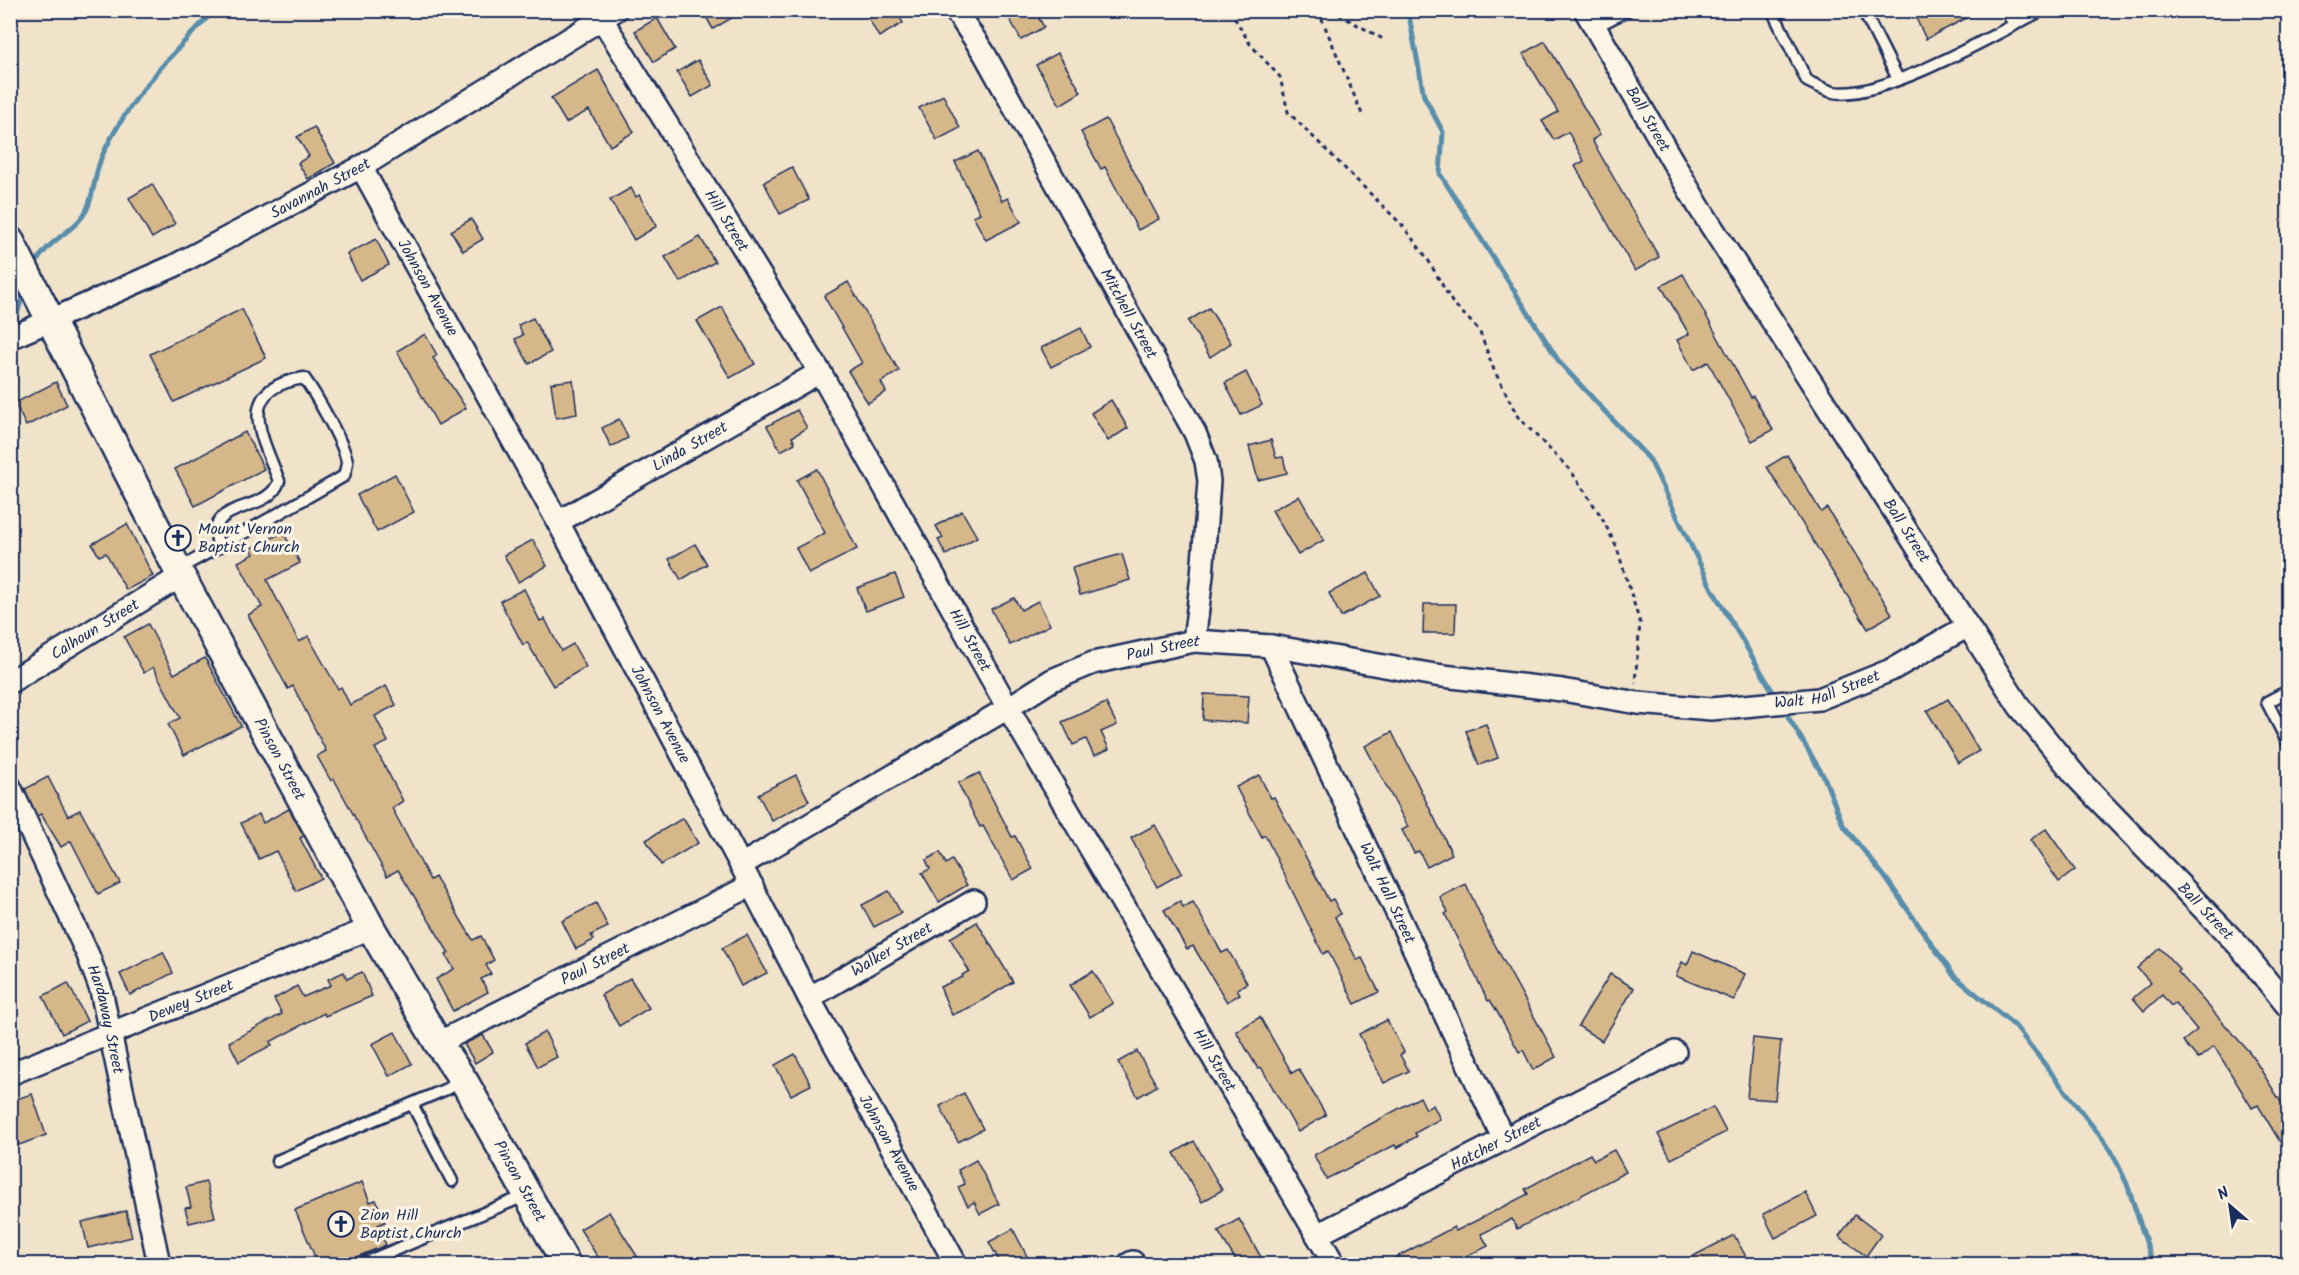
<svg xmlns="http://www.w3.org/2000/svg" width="2299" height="1275" viewBox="0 0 2299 1275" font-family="Kalam,sans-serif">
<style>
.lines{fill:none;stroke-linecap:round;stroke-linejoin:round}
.stream{stroke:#588eab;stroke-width:5}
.building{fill:#d6b78a;stroke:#1b2f5e;stroke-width:1.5}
.service-casing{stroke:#1b2f5e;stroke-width:15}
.minor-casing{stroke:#1b2f5e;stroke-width:26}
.tertiary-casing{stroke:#1b2f5e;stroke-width:32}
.path{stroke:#1b2f5e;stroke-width:3;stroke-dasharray:4.5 4.5;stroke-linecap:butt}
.service{stroke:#fcf5e5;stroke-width:10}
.minor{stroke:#fcf5e5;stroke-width:21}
.tertiary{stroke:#fcf5e5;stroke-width:27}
.labels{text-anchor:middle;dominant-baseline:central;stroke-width:6;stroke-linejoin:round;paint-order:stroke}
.street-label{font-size:16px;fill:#1b2f5e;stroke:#fcf5e5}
.poi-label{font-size:16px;fill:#1b2f5e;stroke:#fcf5e5;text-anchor:start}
</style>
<rect width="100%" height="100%" fill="#f1e2ca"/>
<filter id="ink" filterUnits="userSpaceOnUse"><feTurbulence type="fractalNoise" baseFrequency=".0167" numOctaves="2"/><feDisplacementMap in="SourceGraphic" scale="12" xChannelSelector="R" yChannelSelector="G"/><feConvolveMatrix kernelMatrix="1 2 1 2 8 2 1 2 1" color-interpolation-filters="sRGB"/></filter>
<g filter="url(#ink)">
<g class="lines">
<g class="stream">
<polyline points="1408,10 1424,96 1443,132 1440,174 1560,363 1650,460 1712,589 1776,697"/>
<path d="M34,267C46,240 76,231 86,211C95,194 94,172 103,154C128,100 173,52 215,10"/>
<polyline points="13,329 24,290"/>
<polyline points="1783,708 1824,777 1843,825 1885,877 1954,976 2015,1026 2111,1150 2127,1184 2152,1260"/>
</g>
</g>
<g class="building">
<polygon points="702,10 745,10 713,29"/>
<polygon points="864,10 896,10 903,23 879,37"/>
<polygon points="1005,10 1034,10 1044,27 1021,40"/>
<polygon points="1912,10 1982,10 1926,39"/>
<polygon points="657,18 675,49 654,62 635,31"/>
<polygon points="1545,41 1600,135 1592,140 1659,257 1635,271 1575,166 1584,161 1568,132 1554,140 1542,121 1558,112 1523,54"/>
<polygon points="1058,53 1081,92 1060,105 1036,65"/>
<polygon points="698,60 713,85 692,97 677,72"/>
<polygon points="598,70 634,132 610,146 589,110 566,123 551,98"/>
<polygon points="943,95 960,128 937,140 919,108"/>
<polygon points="1106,119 1159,219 1138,230 1105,167 1101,169 1081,132"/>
<polygon points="314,127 335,163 308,179 298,163 309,156 297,137"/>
<polygon points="978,151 1002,201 1008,198 1021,222 986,240 973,216 980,213 955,162"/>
<polygon points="792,167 809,200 780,214 764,182"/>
<polygon points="152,184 175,224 152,238 129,198"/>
<polygon points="631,188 636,197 639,195 657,226 634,240 610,200"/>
<polygon points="471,219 483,239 463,251 451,231"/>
<polygon points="700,237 715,262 680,282 665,257"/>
<polygon points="376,239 389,265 360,280 347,254"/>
<polygon points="1683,274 1751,397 1753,396 1773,430 1752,441 1708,362 1693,370 1677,340 1689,334 1661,286"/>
<polygon points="848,282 899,371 881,382 886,392 868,403 848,371 862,363 824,296"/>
<polygon points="722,307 755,364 730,378 697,321"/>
<polygon points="1209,308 1231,343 1210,357 1188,321"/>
<polygon points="242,309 266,358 174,402 150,354"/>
<polygon points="533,318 551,352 529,364 515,339 523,335 518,325"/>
<polygon points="1081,328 1090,347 1051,367 1041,348"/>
<polygon points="425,334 437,355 433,358 466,408 438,425 397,351"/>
<polygon points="1246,372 1262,405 1241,415 1225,383"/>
<polygon points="573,380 577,414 556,418 551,383"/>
<polygon points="56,382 67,405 26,426 15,403"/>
<polygon points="1111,400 1128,428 1108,441 1091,413"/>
<polygon points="797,410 807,428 792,437 795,443 781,451 767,426"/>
<polygon points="619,419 628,438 611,447 602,428"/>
<polygon points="245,432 264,469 195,506 175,469"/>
<polygon points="1271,440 1276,458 1283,457 1287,473 1258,480 1249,446"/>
<polygon points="1787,455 1821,512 1827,508 1892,614 1868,629 1767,467"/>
<polygon points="817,469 857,549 809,574 796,548 825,533 797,480"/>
<polygon points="395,474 414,512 377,532 357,495"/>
<polygon points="1299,496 1324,540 1298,555 1272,510"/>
<polygon points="962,511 977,537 946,555 938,540 943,538 936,526"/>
<polygon points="127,524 153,576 126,590 106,553 99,556 92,544"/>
<polygon points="283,532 300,563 267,580 299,642 308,636 338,689 341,687 350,705 386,686 396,705 375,716 388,742 375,748 403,801 392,808 430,880 435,877 473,940 481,936 494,960 486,965 491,974 481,979 488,992 453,1011 436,979 454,969 446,955 449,953 398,870 387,876 334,779 331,781 317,756 326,751 293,686 288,689 248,615 262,607 238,562 254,554 251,548"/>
<polygon points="533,540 547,566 518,582 504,555"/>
<polygon points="695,544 707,564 681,580 669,559"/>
<polygon points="1122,554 1130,580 1080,595 1072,568"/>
<polygon points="1368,573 1380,596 1341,617 1329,593"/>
<polygon points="895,574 904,597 866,611 857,588"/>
<polygon points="524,589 540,621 545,619 561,651 573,644 586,667 553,686 527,642 523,645 500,601"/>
<polygon points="1014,598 1021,610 1038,601 1050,625 1010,645 991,609"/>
<polygon points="1424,604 1456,604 1455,633 1423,633"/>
<polygon points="148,624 174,674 205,658 241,726 184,755 168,724 180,718 153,667 144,673 124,637"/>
<polygon points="1204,694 1249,696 1247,723 1203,720"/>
<polygon points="1948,699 1979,751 1958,763 1927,711"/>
<polygon points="1106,703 1117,725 1101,732 1109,749 1094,756 1086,739 1073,745 1062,722"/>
<polygon points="1486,724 1498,758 1479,765 1466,731"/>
<polygon points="1392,732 1452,854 1427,867 1419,851 1414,853 1402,830 1408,827 1365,746"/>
<polygon points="979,773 1012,837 1015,836 1033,869 1013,880 983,826 980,827 958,783"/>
<polygon points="796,775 809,801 772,821 758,794"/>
<polygon points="1259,775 1271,798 1274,797 1329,901 1333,899 1341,914 1335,917 1357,960 1362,958 1379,992 1355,1004 1328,951 1323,954 1265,835 1262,837 1236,787"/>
<polygon points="48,777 68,816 80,810 120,883 98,894 71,841 61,847 41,814 37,816 25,789"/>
<polygon points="289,809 304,836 300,838 321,878 296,891 276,851 259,859 241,823 259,814 263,823"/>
<polygon points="683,818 698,843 661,865 646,840"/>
<polygon points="1155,825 1182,873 1157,887 1131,838"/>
<polygon points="2046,829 2075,870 2059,882 2030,840"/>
<polygon points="940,852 946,864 952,860 967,885 939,902 922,873 930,869 926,860"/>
<polygon points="1466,884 1489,934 1556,1057 1533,1070 1523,1050 1519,1052 1498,1013 1490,1000 1488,1001 1445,914 1448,912 1440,897"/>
<polygon points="889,891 901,913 874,927 862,905"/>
<polygon points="1180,901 1183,907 1193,902 1222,953 1228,950 1247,983 1237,989 1240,994 1227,1002 1193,946 1187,949 1164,910"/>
<polygon points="596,903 608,927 591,935 594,940 576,949 562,921"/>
<polygon points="977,922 1013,982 973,1006 952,1015 940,987 963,977 962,975 969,971 950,938"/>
<polygon points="747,935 767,973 741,986 722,948"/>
<polygon points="2160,948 2180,970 2178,972 2251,1054 2284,1107 2289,1104 2289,1157 2258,1105 2252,1108 2214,1046 2198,1059 2183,1041 2197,1030 2175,1003 2171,1006 2162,995 2144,1011 2133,998 2151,983 2137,968"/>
<polygon points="1693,951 1745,974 1734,1000 1676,976 1682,962 1687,965"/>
<polygon points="163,952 173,973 130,995 120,974"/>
<polygon points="1093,971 1113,1003 1090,1017 1070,985"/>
<polygon points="344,972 347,979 362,972 372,996 325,1016 324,1013 270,1042 272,1045 239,1062 229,1042 282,1014 274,999 297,986 303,997 331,985 328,979"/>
<polygon points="1610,974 1634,988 1602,1041 1578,1026"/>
<polygon points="630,978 649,1008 619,1026 601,995"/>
<polygon points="68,983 87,1021 62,1034 43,996"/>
<polygon points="1260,1017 1292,1073 1299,1069 1326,1115 1298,1132 1261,1067 1258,1069 1236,1031"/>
<polygon points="1387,1020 1404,1052 1400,1055 1409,1071 1384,1083 1359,1034"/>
<polygon points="395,1032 412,1064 389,1076 372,1044"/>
<polygon points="545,1032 557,1057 538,1067 525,1043"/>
<polygon points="483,1035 493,1052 475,1063 464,1044"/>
<polygon points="1753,1038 1781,1041 1775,1100 1747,1098"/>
<polygon points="1137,1051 1157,1086 1138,1097 1118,1062"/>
<polygon points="795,1054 811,1085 791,1095 775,1065"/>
<polygon points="964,1093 983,1129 958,1142 940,1106"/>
<polygon points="32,1094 46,1135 19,1145 15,1134 10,1137 10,1101"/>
<polygon points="1420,1097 1426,1109 1433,1105 1440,1119 1415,1133 1417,1136 1397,1148 1395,1145 1326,1179 1314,1155"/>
<polygon points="1713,1107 1726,1132 1671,1159 1658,1134"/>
<polygon points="1194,1141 1222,1190 1202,1202 1174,1153"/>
<polygon points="1614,1150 1626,1172 1517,1229 1512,1219 1481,1234 1488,1246 1452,1264 1383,1264 1454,1227 1456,1231 1528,1194 1525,1189 1590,1154 1594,1160"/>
<polygon points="976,1160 999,1204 980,1214 974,1202 968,1206 958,1187 965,1184 958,1170"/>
<polygon points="206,1182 215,1217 189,1223 185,1208 191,1207 186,1187"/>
<polygon points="362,1182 370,1202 376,1200 385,1222 378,1225 386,1245 339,1264 318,1264 295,1210"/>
<polygon points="1805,1192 1817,1216 1775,1238 1763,1214"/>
<polygon points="126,1211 132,1237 88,1248 82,1222"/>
<polygon points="609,1212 642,1264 602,1264 580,1229"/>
<polygon points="1855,1215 1881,1235 1866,1256 1839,1236"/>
<polygon points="1239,1219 1265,1264 1238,1264 1218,1231"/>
<polygon points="1013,1229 1031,1264 1001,1264 989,1242"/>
<polygon points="1734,1235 1750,1264 1678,1264"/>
</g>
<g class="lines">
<g class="service-casing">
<g id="service">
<path d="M1772,10L1807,81C1815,85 1825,90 1833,92C1880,101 1998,33 2042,10"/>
<polyline points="1863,10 1898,79"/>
<polyline points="2006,10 2014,25"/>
<polyline points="1595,27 1628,10"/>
<path d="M178,569C234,539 289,508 344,476C345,472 347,466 347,462C345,445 315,393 304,378C233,389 262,436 279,481C268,516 201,498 219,547"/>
<polyline points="2288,691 2267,702 2288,743"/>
<polyline points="412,1104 452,1181"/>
<polyline points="277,1161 463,1082"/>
<polyline points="361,1264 527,1195"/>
</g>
</g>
<g class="minor-casing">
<g id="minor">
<path id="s1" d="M955,10L984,53L1195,433L1206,461L1209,481L1202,576L1194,641"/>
<path id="s2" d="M1585,10L1699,207L2019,706L2080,781L2240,947L2288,1007"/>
<path id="s3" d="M602,19L820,372L1008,708L1334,1264"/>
<path id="s4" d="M361,167L558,522L744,871L809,998L956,1264"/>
<path id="s5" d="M10,338L174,266L361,167L616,10"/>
<path id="s6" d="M558,522L820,372"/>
<path id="s7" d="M1271,646L1504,1140"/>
<path id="s8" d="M10,682L181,576"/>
<path id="s9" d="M10,787L88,955L101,990L159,1264"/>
<path id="s10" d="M741,865L1008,708L1052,680L1093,663L1194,641L1271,646L1435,675L1562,690L1638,703L1711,709L1819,699L1891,670L1968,626"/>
<path id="s11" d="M809,998L974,901"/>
<path id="s12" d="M438,1043L752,885"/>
<path id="s13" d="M10,1074L371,928"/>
<path id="s14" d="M1317,1235L1675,1052"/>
<polyline points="1129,1264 1133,1262"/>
</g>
</g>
<g class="tertiary-casing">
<g id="tertiary">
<path id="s15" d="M10,241L181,576L371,928L438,1043L464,1081L566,1264"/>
</g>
</g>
<g class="path">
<polyline points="1230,10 1250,44 1280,77 1288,112 1402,225 1427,258 1452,302 1479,330 1494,370 1518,417 1571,471 1601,516 1617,548 1640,623 1635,683"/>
<polyline points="1318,10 1362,114"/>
<polyline points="1331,10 1383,39"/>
</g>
<use href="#service" class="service"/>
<use href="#minor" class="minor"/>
<use href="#tertiary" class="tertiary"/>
</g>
</g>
<defs>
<g id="church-ring" transform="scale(1.35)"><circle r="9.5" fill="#fcf5e5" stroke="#1b2f5e" stroke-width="1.5"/><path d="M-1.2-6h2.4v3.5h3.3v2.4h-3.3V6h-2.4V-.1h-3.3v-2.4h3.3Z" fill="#1b2f5e"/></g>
</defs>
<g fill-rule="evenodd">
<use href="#church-ring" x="178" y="538"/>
<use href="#church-ring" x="341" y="1224"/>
</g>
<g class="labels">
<g class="street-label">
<text stroke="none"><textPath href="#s2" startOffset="126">Ball Street</textPath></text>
<text stroke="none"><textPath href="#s5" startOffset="345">Savannah Street</textPath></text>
<text stroke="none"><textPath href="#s3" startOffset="237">Hill Street</textPath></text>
<text stroke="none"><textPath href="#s4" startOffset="138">Johnson Avenue</textPath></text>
<text stroke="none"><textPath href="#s1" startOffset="350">Mitchell Street</textPath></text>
<text stroke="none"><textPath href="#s6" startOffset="152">Linda Street</textPath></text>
<text stroke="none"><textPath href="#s2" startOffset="612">Ball Street</textPath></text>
<text stroke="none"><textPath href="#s8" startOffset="100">Calhoun Street</textPath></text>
<text stroke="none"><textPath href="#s3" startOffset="722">Hill Street</textPath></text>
<text stroke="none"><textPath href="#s10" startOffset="478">Paul Street</textPath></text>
<text stroke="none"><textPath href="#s10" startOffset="1150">Walt Hall Street</textPath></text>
<text stroke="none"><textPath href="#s4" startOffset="624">Johnson Avenue</textPath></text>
<text stroke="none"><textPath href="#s15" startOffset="584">Pinson Street</textPath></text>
<text stroke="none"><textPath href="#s7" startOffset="273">Walt Hall Street</textPath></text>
<text stroke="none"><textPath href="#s2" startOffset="1098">Ball Street</textPath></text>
<text stroke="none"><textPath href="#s11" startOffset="96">Walker Street</textPath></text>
<text stroke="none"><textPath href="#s12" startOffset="176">Paul Street</textPath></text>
<text stroke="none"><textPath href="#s13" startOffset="195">Dewey Street</textPath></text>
<text stroke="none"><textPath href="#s9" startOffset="252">Hardaway Street</textPath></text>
<text stroke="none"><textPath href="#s3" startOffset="1208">Hill Street</textPath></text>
<text stroke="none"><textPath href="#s4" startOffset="1110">Johnson Avenue</textPath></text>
<text stroke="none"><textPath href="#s14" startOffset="201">Hatcher Street</textPath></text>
<text stroke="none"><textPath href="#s15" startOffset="1070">Pinson Street</textPath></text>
</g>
<g class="poi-label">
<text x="198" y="529">Mount Vernon<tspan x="198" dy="18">Baptist Church</tspan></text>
<text x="360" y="1215">Zion Hill<tspan x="360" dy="18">Baptist Church</tspan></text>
</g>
</g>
<rect width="2299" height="1275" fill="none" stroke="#fcf5e5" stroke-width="36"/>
<rect x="18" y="18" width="2263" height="1239" fill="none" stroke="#1b2f5e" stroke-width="2" filter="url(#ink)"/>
<g transform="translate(2230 1206) rotate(331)" stroke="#fcf5e5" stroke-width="4.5" paint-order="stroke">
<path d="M0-4.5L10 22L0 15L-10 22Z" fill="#1b2f5e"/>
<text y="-9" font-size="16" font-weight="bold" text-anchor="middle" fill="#1b2f5e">N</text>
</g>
</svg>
